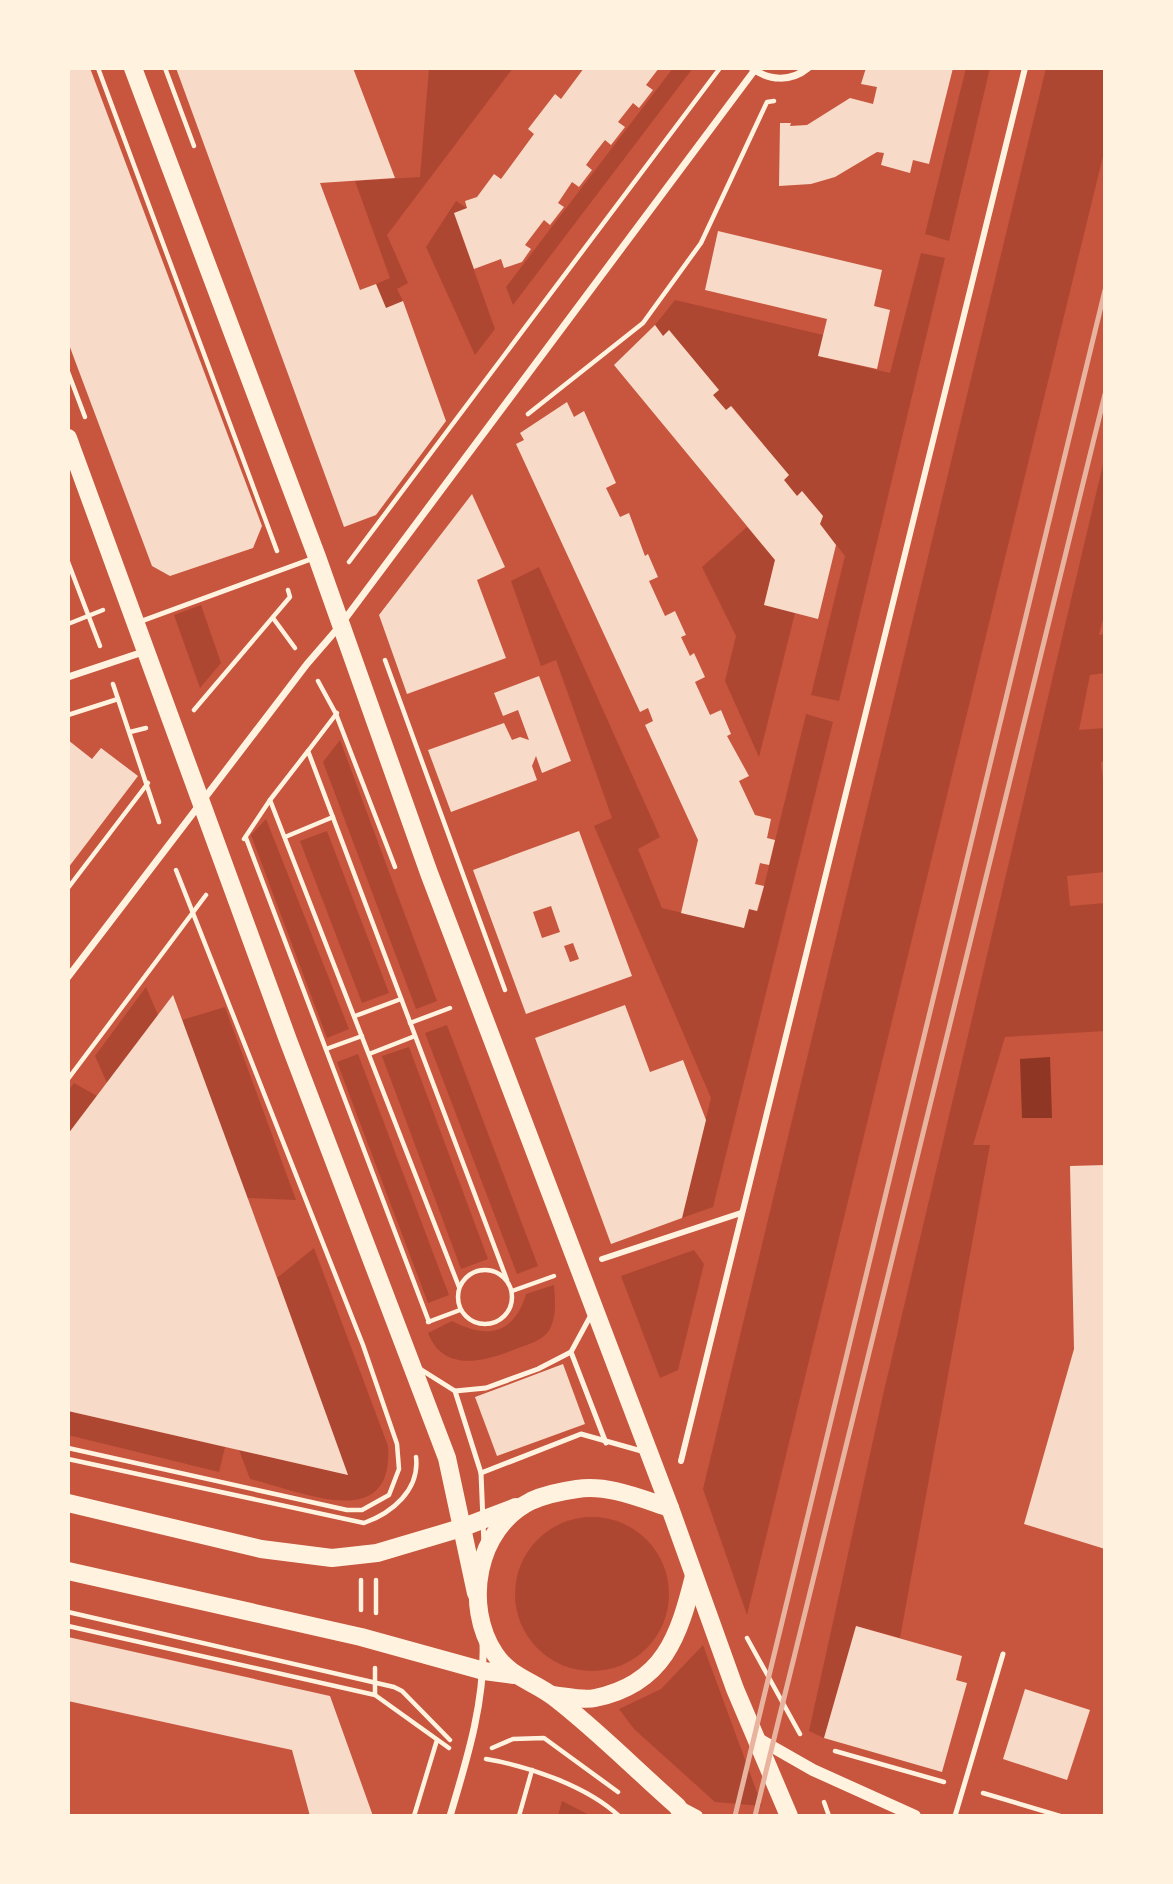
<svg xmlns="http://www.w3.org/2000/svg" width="1173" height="1884" viewBox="0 0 1173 1884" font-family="'Space Grotesk',sans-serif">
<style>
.green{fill:#ae4732}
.water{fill:#8f3625}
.building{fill:#f7dbc8;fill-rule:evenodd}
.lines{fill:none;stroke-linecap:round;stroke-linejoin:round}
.path{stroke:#fff3e0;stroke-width:4.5}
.service{stroke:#fff3e0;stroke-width:5}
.pedestrian{stroke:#fff3e0;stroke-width:6}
.minor{stroke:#fff3e0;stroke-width:7}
.tertiary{stroke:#fff3e0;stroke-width:12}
.primary{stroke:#fff3e0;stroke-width:18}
.rail{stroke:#e9b49f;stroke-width:5}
</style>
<rect width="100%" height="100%" fill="#c8553d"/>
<g class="green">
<polygon points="429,68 513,68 387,235 408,283 397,289 403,301 386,308 376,284 390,278 355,181 420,177"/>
<polygon points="673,68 693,68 513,305 506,287"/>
<polygon points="966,68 990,68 949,241 925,234"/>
<polygon points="1046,68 1105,68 1105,148 747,1615 703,1489"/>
<polygon points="456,201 467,208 454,214 495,329 475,355 426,247"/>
<polygon points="921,253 945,258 839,701 811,695 845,556 820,524 823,516 802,491 797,496 784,480 788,475 732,406 726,410 713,395 718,390 670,331 663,336 655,325 675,300 823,335 818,356 890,373"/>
<polygon points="1105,456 1105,611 1099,635 1105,634 1105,673 1090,675 1079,730 1105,728 1105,761 1101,762 1105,798 1105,872 1067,876 1070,906 1105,903 1105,1031 1005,1037 973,1145 990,1145 900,1638 856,1626 824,1738 809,1731 883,1395"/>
<polygon points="747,527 775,560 764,605 795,613 759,757 725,681 736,636 702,567"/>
<polygon points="539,567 660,837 638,849 662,908 744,928 749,909 758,911 806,714 833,722 713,1207 682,1218 711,1098 594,826 612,818 556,660 541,666 511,581"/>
<polygon points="201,605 221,663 200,688 174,615"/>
<polygon points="340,740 437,1001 416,1009 323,762"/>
<polygon points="266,819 349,1029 327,1038 251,835"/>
<polygon points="327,831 389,993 362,1003 300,841"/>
<polygon points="146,987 158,1015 107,1083 95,1056"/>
<polygon points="225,1007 296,1200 247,1198 182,1020"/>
<polygon points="447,1025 538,1266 517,1274 425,1033"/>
<polygon points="409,1047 488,1259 461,1269 382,1056"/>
<polygon points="358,1054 449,1295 428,1303 337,1062"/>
<polygon points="74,1083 97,1096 68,1134 68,1091"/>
<path d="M314,1248L388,1446C394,1535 301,1491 250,1479L239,1450L348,1475L277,1278Z"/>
<polygon points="694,1250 704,1264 678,1370 660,1378 621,1276"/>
<path d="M554,1285C555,1300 557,1314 550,1329C544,1340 529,1344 518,1348C486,1361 444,1374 428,1333L452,1321C486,1339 514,1335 526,1294Z"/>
<polygon points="68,1411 225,1447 219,1472 68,1435"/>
<circle cx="592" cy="1594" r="77"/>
<polygon points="703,1645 762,1806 715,1802 634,1729 619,1709 661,1689"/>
<polygon points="562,1801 591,1816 558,1816"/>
</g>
<polygon class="water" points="1050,1057 1052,1118 1022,1118 1020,1059"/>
<g class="building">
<polygon points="68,68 90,68 262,526 253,548 170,576 152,566 68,342"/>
<polygon points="176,68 353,68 395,178 320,183 360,290 376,284 386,308 403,301 446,421 376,515 344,527"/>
<polygon points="584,68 659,68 646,85 653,90 639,108 633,103 618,122 625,127 611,145 605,140 594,154 586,165 592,170 579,187 572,182 558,203 564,207 550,225 544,220 525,245 531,249 522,262 504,268 501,259 474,269 454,213 467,208 465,201 477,197 494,174 501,179 534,134 528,129 555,94 561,99"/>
<polygon points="866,68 953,68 929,164 913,160 910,173 881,165 884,153 877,152 835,177 811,184 779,186 780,123 791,123 790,126 807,125 850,98 873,104 877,87 861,84"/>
<polygon points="718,231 882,270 874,306 890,310 877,369 818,356 827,319 705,290"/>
<polygon points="655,325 663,336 669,330 719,390 713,395 726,410 731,406 789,475 784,480 797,496 802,491 823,516 820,524 836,545 818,619 764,605 775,560 614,365"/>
<polygon points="567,402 574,417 584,411 616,483 606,488 620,517 629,513 645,556 648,554 658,577 649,581 665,616 675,611 686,635 681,637 690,656 694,653 705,677 695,682 710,715 721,710 731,734 727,736 749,776 739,781 755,815 771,819 767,838 775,840 769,865 760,863 755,884 764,886 757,911 749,909 744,928 681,913 698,840 645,725 653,721 648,708 640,712 516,444 524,440 520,433"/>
<polygon points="472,494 505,567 477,580 506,658 407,694 379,615"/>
<polygon points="539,676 571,761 542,773 536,756 532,766 537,780 451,812 428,750 504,723 512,740 520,737 529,740 518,710 503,716 494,693"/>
<polygon points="68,740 92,759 101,748 138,776 68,868"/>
<path d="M579,831L632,976L526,1014L473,870ZM551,906L560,932L542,938L533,912ZM573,943L579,959L570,962L564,946Z"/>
<polygon points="173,995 277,1278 348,1475 68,1411 68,1134"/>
<polygon points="625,1005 650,1072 683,1060 706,1120 682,1218 611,1244 535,1038"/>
<polygon points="1105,1165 1105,1549 1024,1524 1074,1349 1070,1166"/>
<polygon points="563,1364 585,1424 497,1456 475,1397"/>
<polygon points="856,1626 962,1656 956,1680 967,1683 942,1772 824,1738"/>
<polygon points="68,1637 330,1696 373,1816 310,1816 292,1750 68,1701"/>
<polygon points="1025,1689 1090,1710 1067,1780 1003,1759"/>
</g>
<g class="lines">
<g class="path">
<polyline points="98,68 277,551"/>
<polyline points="165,68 194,146"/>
<polyline points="68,372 85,417"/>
<polyline points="528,414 643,323 701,243 767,102 774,101"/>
<polyline points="68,562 100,646"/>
<polyline points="349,562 720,68"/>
<polyline points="273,618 295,648"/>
<polyline points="68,624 103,610"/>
<polyline points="385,660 505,990"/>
<polyline points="318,681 336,714 395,867"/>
<polyline points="113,684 159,822"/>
<polyline points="194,710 290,597 288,590"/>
<polyline points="68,715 118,699"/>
<polyline points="130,732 146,728"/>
<polyline points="308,751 337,713"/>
<polyline points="285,837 333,817"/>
<polyline points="246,838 429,1322"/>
<polyline points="244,839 270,800"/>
<polyline points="68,888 148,783"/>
<polyline points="355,1016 401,999"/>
<polyline points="410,1023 450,1008"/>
<polyline points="326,1049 362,1036"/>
<polyline points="369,1054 415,1036"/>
<polyline points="68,1079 206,895"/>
<circle cx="485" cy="1297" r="27"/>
<polyline points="459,1287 270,800 308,751 507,1280"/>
<polyline points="512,1291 554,1276"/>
<polyline points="428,1322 460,1310"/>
<polyline points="68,1448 347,1510 362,1510 389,1495 399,1469 397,1444 363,1345 176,870"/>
<path d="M68,1459L364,1523C392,1513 420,1490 416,1457"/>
<polyline points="361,1610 361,1580"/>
<polyline points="68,1612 394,1687 402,1691 450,1740"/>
<polyline points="376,1613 376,1580"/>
<polyline points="68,1626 375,1695 449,1748"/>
<polyline points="747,1638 800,1734"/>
<polyline points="375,1668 375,1695"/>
<polyline points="492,1748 513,1739 544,1738 618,1792"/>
<polyline points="835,1751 944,1782"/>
<path d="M486,1759C528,1766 587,1786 619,1816"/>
<polyline points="983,1793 1060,1816"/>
<polyline points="824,1802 829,1816"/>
<polyline points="414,1816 437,1740"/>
<polyline points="519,1816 532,1770"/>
</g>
<g class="service">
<polyline points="139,622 314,558"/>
<polyline points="571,1352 606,1443"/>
<polyline points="420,1369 455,1391 486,1388 538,1369 571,1352 591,1315"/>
<polyline points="455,1391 481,1473"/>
<polyline points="484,1545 481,1473 581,1434 645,1452"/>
<polyline points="955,1816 1003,1654"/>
</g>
<g class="pedestrian">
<polyline points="602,1259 741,1213"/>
<polyline points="681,1461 1025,68"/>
</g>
<g class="minor">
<path d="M752,68C769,81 791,82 808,68"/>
<polyline points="68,677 146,651"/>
<polyline points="68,977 307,664 339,627 754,71"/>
<path d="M450,1816C467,1759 485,1702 483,1642"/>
</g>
<g class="tertiary">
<polyline points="757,1738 813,1770 915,1816"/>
<polyline points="678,1806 697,1816"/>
</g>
<g class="primary">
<polyline points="133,68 317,557 429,873 670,1508 735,1689 789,1816"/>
<polyline points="68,438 288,1040 447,1458 476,1593"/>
<polyline points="68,1503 261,1549 332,1558 377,1553 461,1528 516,1507"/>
<path d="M670,1508C642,1499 608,1484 577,1489C563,1491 544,1495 531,1501C476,1528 463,1606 495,1654C510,1677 533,1681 554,1697C597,1730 636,1770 677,1806L684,1816"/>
<polyline points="68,1571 361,1637 484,1671 514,1675"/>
<path d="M552,1695C565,1696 582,1701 595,1698C664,1684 679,1636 694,1576"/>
</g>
<g class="rail">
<polyline points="735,1816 1105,290"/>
<polyline points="755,1816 1105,394"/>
</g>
</g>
<rect width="1173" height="1884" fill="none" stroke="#fff3e0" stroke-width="140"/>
</svg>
